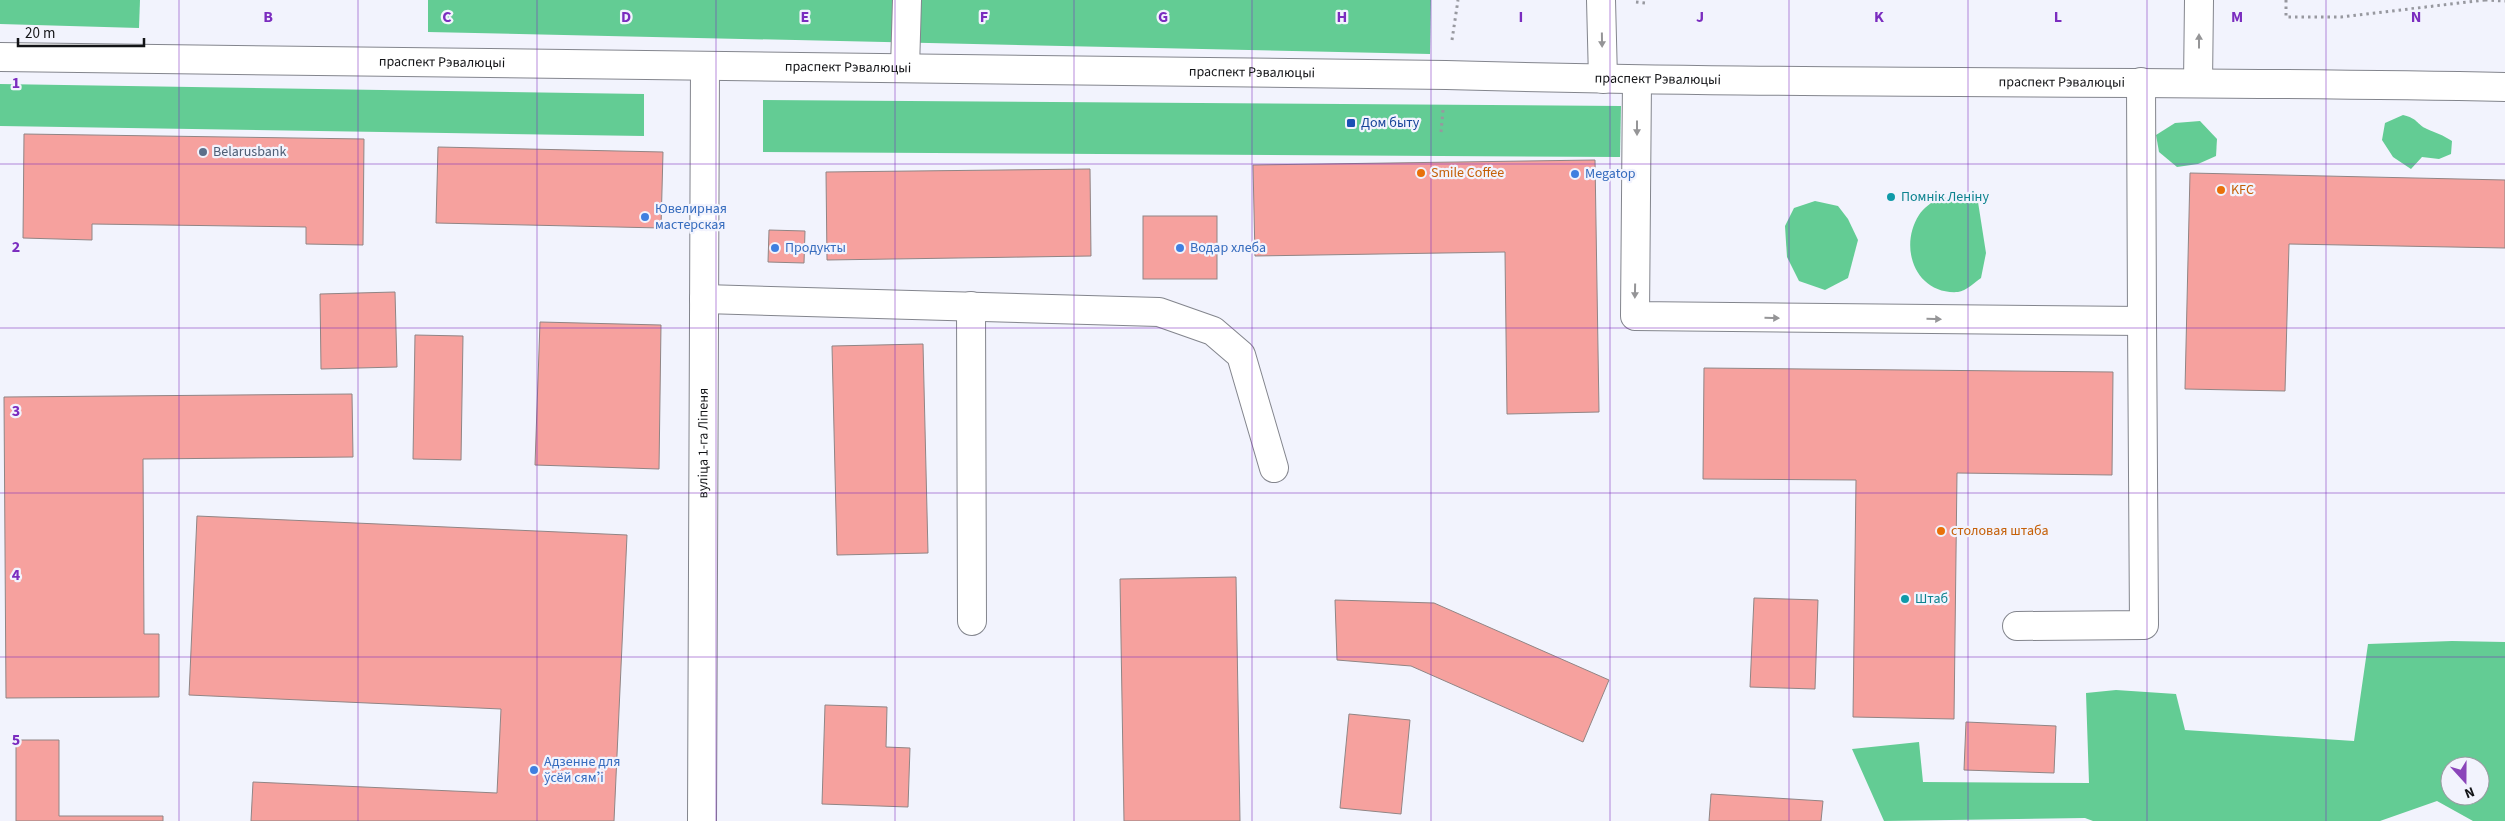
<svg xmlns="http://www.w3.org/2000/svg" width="2505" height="821" viewBox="0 0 2505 821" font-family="'Source Sans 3',sans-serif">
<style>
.forest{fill:#63cc94;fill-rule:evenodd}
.building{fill:#f6a19e;stroke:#908585}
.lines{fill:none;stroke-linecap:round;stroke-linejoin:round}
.minor-casing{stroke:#83858d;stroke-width:30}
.major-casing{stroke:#83858d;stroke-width:30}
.path{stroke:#97989f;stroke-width:3;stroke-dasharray:2.5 4;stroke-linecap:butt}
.minor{stroke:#fff;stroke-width:28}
.major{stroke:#fff;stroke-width:28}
.oneway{fill:#959597}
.grid{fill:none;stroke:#7b2cbf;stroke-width:1;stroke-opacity:0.55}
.transit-dot{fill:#1a4fb4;stroke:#f2f3fd;stroke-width:2}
.service-dot{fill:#5c6f8a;stroke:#f2f3fd;stroke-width:2}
.food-dot{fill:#e8710a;stroke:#f2f3fd;stroke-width:2}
.shop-dot{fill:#3f7fe0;stroke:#f2f3fd;stroke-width:2}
.culture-dot{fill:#0f9aa8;stroke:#f2f3fd;stroke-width:2}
.labels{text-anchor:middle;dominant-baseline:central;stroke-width:4.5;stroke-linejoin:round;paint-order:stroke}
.street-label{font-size:14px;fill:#131417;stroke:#f2f3fd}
.transit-label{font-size:14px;fill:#164399;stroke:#f2f3fd;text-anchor:start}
.service-label{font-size:14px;fill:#4e5e75;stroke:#f2f3fd;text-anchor:start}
.food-label{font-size:14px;fill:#c56008;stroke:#f2f3fd;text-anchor:start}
.shop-label{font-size:14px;fill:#366cbe;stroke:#f2f3fd;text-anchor:start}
.culture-label{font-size:14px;fill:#0d838f;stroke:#f2f3fd;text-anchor:start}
.grid-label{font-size:16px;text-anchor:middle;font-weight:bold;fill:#7b2cbf;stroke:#f2f3fd;stroke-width:4.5;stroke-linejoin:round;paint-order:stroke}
</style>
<rect width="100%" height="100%" fill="#f2f3fd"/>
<g class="forest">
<polygon points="0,0 140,0 139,28 0,24"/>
<polygon points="428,0 1431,0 1430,54 428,32"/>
<polygon points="0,84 644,94 644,136 0,126"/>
<polygon points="763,100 1621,106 1620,157 763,152"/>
<path d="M2403,115C2419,119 2416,124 2427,129C2436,133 2443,135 2452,141L2451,154L2439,159L2422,157L2411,169L2393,157L2382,140L2385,123Z"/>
<polygon points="2200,121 2217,139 2216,156 2198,164 2177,167 2159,152 2156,135 2175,123"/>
<path d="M1939,197L1978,202L1986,253L1981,278C1975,282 1966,291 1958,292C1916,295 1898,248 1919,215C1923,208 1933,202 1939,197Z"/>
<polygon points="1815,201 1838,206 1848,219 1858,240 1848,278 1825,290 1799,281 1787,257 1785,226 1794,208"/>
<path d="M2452,641L2505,642V821H2473L2437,801L2380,821H2093L2085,818L1884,821L1852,749L1919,742L1923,782L2089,783L2086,693L2116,690L2176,694L2185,730L2354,741L2368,644ZM2450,766H2480V796H2450Z"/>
</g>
<g class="building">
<polygon points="24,134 364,139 363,245 306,244 306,227 92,224 92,240 23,238"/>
<polygon points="438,147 663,152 661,228 436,223"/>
<polygon points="1595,160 1599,412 1507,414 1505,252 1255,256 1253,165"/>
<polygon points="1090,169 1091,256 827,260 826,172"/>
<polygon points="2190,173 2505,180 2505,248 2289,244 2285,391 2185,389"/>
<rect x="1143" y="216" width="74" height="63"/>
<polygon points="769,230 805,231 804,263 768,262"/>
<polygon points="395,292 397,367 321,369 320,294"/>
<polygon points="540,322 661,325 659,469 535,465"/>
<polygon points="415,335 463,336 461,460 413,459"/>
<polygon points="923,344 928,553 837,555 832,346"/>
<polygon points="1704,368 2113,372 2112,475 1957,473 1954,719 1853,717 1856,480 1703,479"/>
<polygon points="352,394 353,457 143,459 144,634 159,634 159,697 6,698 4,397"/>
<polygon points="197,516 627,535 614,821 251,821 253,782 497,793 501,709 189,695"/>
<polygon points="1236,577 1240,821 1124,821 1120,579"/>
<polygon points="1754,598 1818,600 1815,689 1750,687"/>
<polygon points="1335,600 1434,603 1609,680 1583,742 1411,666 1337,660"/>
<polygon points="825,705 887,707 886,747 910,748 908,807 822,804"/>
<polygon points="1349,714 1410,720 1401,814 1340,808"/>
<polygon points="1966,722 2056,726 2054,773 1964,770"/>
<polygon points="16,740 59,740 59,816 163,816 163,821 16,821"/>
<polygon points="1711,794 1823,801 1821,821 1709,821"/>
</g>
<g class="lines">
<g class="minor-casing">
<g id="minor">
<polyline points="905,68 907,0"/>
<polyline points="1637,80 1635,316 2142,321 2141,82"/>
<polyline points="704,299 1159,312 1213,331 1241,355 1274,468"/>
<polyline points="971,306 972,621"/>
<polyline points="2017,626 2144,625 2142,321"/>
<path id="s1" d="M702,821L705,66"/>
</g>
</g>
<g class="major-casing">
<g id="major">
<polyline points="1601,0 1603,79"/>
<path id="s2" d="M0,57L1446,75C1799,85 2152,80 2505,87"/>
<polyline points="2198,83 2199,0"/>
</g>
</g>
<g class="path">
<polyline points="2286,0 2286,17 2341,17 2485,0"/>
<polyline points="2485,0 2505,1"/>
<polyline points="1636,2 1645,3"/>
<polyline points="1452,40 1458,0"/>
<polyline points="1441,132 1443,110"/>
</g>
<use href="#minor" class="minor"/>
<use href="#major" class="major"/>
</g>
<defs><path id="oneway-solid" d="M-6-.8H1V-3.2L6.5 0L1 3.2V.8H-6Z" transform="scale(1.25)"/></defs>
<g class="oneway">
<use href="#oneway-solid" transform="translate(1602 40) rotate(89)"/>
<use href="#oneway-solid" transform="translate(2199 41) rotate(-90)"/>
<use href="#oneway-solid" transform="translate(1637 128) rotate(90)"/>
<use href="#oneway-solid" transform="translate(1635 291) rotate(91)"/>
<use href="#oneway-solid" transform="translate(1772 318) rotate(1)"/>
<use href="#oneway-solid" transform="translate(1934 319) rotate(1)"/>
</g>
<path class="grid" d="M179,0V821M358,0V821M537,0V821M716,0V821M895,0V821M1074,0V821M1252,0V821M1431,0V821M1610,0V821M1789,0V821M1968,0V821M2147,0V821M2326,0V821M0,164H2505M0,328H2505M0,493H2505M0,657H2505"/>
<rect class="transit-dot" x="1346" y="118" width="10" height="10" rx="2.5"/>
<circle class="service-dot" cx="203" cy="152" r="5"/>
<g class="food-dot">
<circle cx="1421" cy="173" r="5"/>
<circle cx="2221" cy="190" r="5"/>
<circle cx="1941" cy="531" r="5"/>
</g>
<g class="shop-dot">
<circle cx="1575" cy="174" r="5"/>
<circle cx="645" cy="217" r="5"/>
<circle cx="775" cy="248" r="5"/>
<circle cx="1180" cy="248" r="5"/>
<circle cx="534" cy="770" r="5"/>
</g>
<g class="culture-dot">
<circle cx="1891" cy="197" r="5"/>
<circle cx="1905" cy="599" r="5"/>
</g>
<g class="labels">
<g class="street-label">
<text stroke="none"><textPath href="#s2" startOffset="442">праспект Рэвалюцыі</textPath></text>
<text stroke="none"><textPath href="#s2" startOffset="848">праспект Рэвалюцыі</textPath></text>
<text stroke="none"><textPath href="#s2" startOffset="1252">праспект Рэвалюцыі</textPath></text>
<text stroke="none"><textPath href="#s2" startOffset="1658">праспект Рэвалюцыі</textPath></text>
<text stroke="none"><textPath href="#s2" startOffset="2062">праспект Рэвалюцыі</textPath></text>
<text stroke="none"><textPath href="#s1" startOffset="378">вуліца 1-га Ліпеня</textPath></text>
</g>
<g class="transit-label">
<text x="1361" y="123">Дом быту</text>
</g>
<g class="service-label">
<text x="213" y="152">Belarusbank</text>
</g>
<g class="food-label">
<text x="1431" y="173">Smile Coffee</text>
<text x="2231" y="190">KFC</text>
<text x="1951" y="531">столовая штаба</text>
</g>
<g class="shop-label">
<text x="1585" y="174">Megatop</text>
<text x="655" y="209">Ювелирная<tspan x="655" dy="16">мастерская</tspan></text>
<text x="785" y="248">Продукты</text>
<text x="1190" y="248">Водар хлеба</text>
<text x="544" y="762">Адзенне для<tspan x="544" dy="16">ўсёй сямʼі</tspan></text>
</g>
<g class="culture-label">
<text x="1901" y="197">Помнік Леніну</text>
<text x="1915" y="599">Штаб</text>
</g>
</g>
<g class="grid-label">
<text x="268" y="22">B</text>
<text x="447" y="22">C</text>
<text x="626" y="22">D</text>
<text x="805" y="22">E</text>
<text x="984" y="22">F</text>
<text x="1163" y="22">G</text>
<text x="1342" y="22">H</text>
<text x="1521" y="22">I</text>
<text x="1700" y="22">J</text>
<text x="1879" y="22">K</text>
<text x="2058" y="22">L</text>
<text x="2237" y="22">M</text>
<text x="2416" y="22">N</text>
<text x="16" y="88">1</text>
<text x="16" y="252">2</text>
<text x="16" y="416">3</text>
<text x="16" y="580">4</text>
<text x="16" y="745">5</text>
</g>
<g transform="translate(2465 781) rotate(159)"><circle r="24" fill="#f2f3fd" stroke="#999aa1"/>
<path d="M0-4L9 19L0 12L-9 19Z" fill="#8a45b9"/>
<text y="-8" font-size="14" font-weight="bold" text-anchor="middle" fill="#131417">N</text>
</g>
<path d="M18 38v8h126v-8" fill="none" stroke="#131417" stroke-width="2.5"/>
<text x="25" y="38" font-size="15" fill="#131417" stroke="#f2f3fd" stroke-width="4" paint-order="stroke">20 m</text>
</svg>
